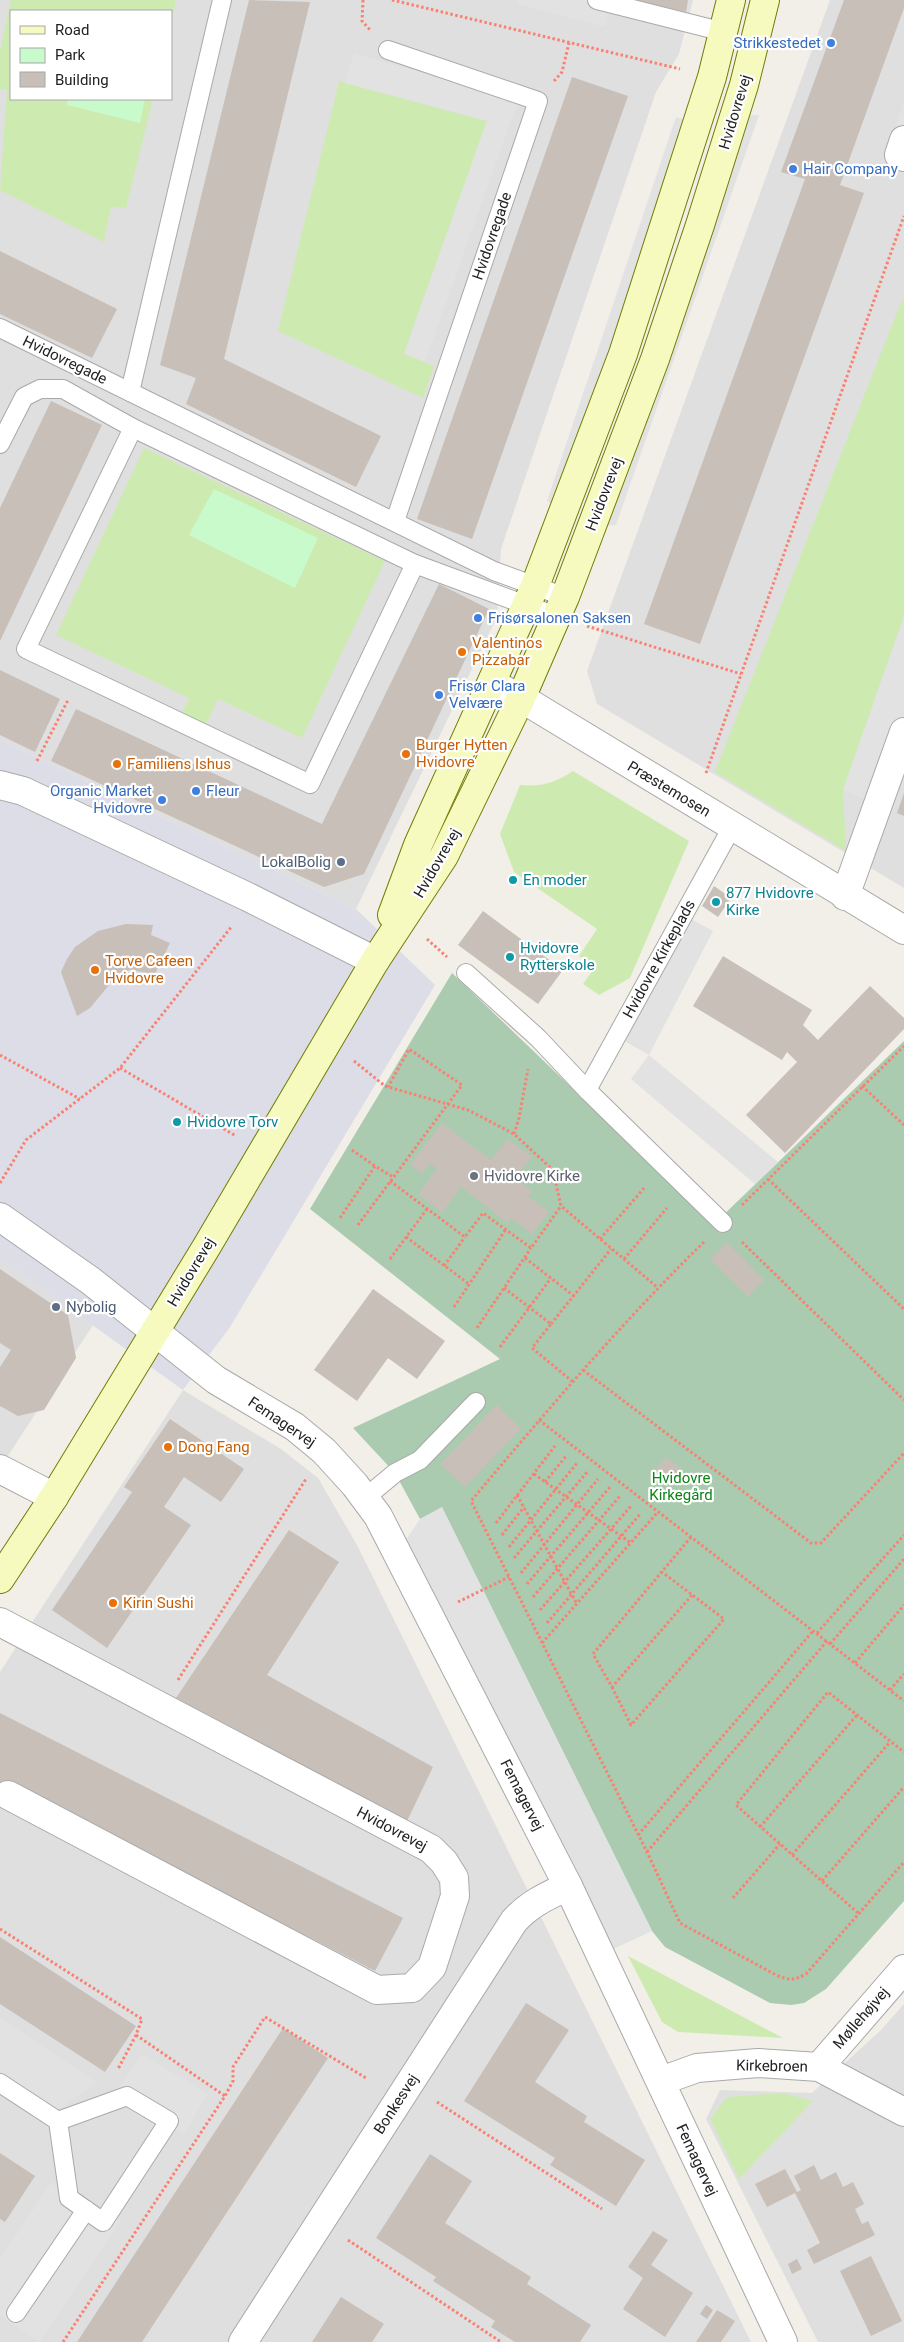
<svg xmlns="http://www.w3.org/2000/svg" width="904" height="2342" viewBox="0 0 904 2342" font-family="Roboto,sans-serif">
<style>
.residential{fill:#e0dfdf;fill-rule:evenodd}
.grass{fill:#cdebb0}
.cemetery{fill:#aacbaf}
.park{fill:#c8facc}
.parking{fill:#e2e2e2}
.plaza{fill:#dddde8}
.building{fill:#c7bfb8}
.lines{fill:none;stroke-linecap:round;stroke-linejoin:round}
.lane-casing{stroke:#a9a9a9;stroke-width:20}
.street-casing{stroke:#a9a9a9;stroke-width:30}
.secondary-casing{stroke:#707d05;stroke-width:30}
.path{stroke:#fa8072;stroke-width:3;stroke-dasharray:2.5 2.5;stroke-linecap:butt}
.lane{stroke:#fff;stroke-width:18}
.street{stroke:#fff;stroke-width:28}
.secondary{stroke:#f7fabf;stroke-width:28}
.shop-dot{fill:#3f7fe0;stroke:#fff;stroke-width:2}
.food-dot{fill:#e8710a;stroke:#fff;stroke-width:2}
.service-dot{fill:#5c6f8a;stroke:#fff;stroke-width:2}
.culture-dot{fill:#0f9aa8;stroke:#fff;stroke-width:2}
.worship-dot{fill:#6b7280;stroke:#fff;stroke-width:2}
.labels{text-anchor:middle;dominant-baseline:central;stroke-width:4.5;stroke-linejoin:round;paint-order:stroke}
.shop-label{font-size:15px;fill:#366cbe;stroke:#fff;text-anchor:start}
.street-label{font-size:15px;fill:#222;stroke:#fff}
.food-label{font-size:15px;fill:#c56008;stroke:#fff;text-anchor:start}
.service-label{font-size:15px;fill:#4e5e75;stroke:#fff;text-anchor:end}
.culture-label{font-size:15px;fill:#0d838f;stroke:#fff;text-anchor:start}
.worship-label{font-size:15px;fill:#5b616d;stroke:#fff;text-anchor:start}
.park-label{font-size:15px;fill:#0c8416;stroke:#fff}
</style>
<rect width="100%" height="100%" fill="#f2efe9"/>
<g class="residential">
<path d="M0,0H693L679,54L656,92L501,549L497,617L356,909L0,740ZM11,11H171V99H11Z"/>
<polygon points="830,0 904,0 904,888 597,704 587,671"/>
<polygon points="0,1259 93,1325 0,1468"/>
<polygon points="183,1390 281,1449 318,1478 357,1545 751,2342 0,2342 0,1672"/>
<polygon points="904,2004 904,2342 818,2342 706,2119 720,2090 812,2093 881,2030"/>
</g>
<g class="grass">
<polygon points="11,0 176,0 171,21 171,11 11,11 11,99 153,99 126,208 111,207 104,242 0,190 7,90 0,89 0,51"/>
<polygon points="339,81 487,121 404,353 434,366 423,398 278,331"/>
<polygon points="902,300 904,301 904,616 843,790 846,851 715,772"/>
<polygon points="144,448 385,561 302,738 218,699 204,728 180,717 189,698 56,635"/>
<path d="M573,771L689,841L630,978L599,995L583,984L595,967L579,956L597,929L514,872L500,834L520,785C541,787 555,783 573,771Z"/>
<polygon points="628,1956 783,2038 678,2032 662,2022"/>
<polygon points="783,2093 813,2101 739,2179 710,2119 727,2097"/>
</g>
<polygon class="cemetery" points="452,973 714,1224 904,1041 904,1901 826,1989 804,2003 791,2005 770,2003 665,1947 652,1931 442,1508 420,1519 395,1473 353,1428 500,1359 310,1209"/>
<g class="park">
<polygon points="68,99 145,99 140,123 67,105"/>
<polygon points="214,489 318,538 295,588 189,535"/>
</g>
<g class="parking">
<polygon points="518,0 610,0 605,27 517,4"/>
<polygon points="354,53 518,101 425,362 404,354 487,121 345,83"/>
<polygon points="904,102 904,144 891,138"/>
<polygon points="744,115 759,115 616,525 603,526"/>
<polygon points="676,117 691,122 554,505 547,501"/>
<polygon points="904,616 904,743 882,805 843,790"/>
<polygon points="684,915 713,931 649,1055 778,1162 755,1184 631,1079 649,1055 617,1037"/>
<polygon points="442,1507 652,1931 596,1957 393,1559 420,1519"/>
<polygon points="0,2018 97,2082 43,2121 0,2092"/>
<polygon points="142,2054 208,2094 184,2134 115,2092"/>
<polygon points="51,2183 121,2221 40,2342 0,2315 0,2259"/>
</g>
<polygon class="plaza" points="0,740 356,909 435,985 230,1327 183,1390 0,1259"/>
<g class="building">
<polygon points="249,0 310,2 224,359 381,436 356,487 186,404 196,378 160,365"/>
<polygon points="635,0 688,0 686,12"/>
<polygon points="844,0 904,0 904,8 840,185 864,193 700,644 644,624 805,179 781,172"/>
<polygon points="572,77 628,96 472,539 417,519"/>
<polygon points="0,251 117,309 92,358 0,314"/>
<polygon points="51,401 102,425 0,641 0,508"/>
<polygon points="439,584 489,609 364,874 324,887 51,761 76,709 322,824"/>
<polygon points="0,670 60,699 35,752 0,735"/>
<polygon points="904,793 904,816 897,813"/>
<polygon points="714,886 731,898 718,917 702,906"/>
<polygon points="483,911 563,970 538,1004 458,945"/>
<polygon points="126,924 153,925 151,935 170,943 155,974 130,970 119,973 90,1008 77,1016 61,972 67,959 75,947 98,931"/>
<polygon points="723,956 812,1010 803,1025 818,1040 870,986 904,1018 904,1029 785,1153 746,1115 797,1062 787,1052 782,1060 693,1006"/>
<polygon points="442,1123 491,1160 508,1139 532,1157 515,1178 532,1191 528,1196 549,1212 532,1234 511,1218 508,1223 461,1187 442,1213 418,1194 437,1169 430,1164 422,1174 410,1165"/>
<polygon points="727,1242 764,1280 748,1297 710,1259"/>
<polygon points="0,1269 68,1315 76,1358 44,1410 18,1416 0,1406 0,1367 11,1350 0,1343"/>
<polygon points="373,1289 445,1341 417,1379 388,1358 357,1401 314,1370"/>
<polygon points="497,1405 521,1429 465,1487 440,1464"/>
<polygon points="170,1419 244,1469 221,1502 184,1477 164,1507 191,1525 107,1648 52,1610 132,1492 124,1487"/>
<polygon points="666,1457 681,1468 668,1487 651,1475"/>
<polygon points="289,1530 339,1562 267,1675 433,1767 407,1821 176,1698"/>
<polygon points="0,1713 403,1918 375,1971 16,1786 0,1808"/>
<polygon points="0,1937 136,2026 105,2072 0,2004"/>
<polygon points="526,2003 569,2030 535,2082 587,2116 584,2122 645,2160 616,2206 550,2165 555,2158 464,2101"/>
<polygon points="283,2028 328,2058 142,2342 77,2342"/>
<polygon points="0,2153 35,2176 5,2222 0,2219"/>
<polygon points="430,2154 472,2181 445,2223 531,2277 527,2284 591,2325 580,2342 515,2342 491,2327 495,2321 433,2281 436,2277 376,2238"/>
<polygon points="814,2165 821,2180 836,2172 843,2187 853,2182 864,2204 855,2209 862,2224 868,2221 875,2235 814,2264 807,2250 820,2243 795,2193 767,2207 755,2184 785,2169 797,2192 801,2190 794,2176"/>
<polygon points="653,2231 668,2240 651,2265 693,2293 665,2337 623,2309 643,2278 628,2267"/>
<polygon points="871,2256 902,2321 871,2336 840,2271"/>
<polygon points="797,2259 802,2269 792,2274 788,2264"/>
<polygon points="341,2297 384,2324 372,2342 312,2342"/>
<polygon points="706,2305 713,2310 707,2319 700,2314"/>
<polygon points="717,2310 735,2321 721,2342 696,2342"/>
</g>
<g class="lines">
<g class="lane-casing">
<g id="lane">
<polyline points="597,0 724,32"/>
<polyline points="388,50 538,101 395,521"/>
<polyline points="0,328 494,571 565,597"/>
<polyline points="130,392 222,0"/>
<polyline points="133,428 26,649 310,784 415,564"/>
<polyline points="0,444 24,397 40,389 63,389 133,428 415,564 556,616"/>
<polyline points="466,973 538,1038 587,1090 723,1223"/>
<polyline points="587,1090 732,827"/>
<polyline points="365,1498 395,1473 420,1460 476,1402"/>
<polyline points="0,2083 58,2121 69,2198 103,2222 169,2121 127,2096 58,2121"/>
<polyline points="16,2313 86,2210"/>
</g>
</g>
<g class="street-casing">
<g id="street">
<polyline points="904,140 899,155 904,157"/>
<polyline points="492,684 521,698 904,930"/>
<polyline points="0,785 23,791 248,897 375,961"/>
<polyline points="845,896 904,732"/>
<polyline points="0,1217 91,1281 216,1380 295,1427 324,1451 355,1485 378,1516 568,1886 783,2342"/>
<polyline points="0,1469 54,1497"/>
<polyline points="0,1622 431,1849 444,1862 454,1878 455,1896 432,1967 412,1988 377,1990 8,1795"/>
<polyline points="819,2067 904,1969"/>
<polyline points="661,2081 697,2068 758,2063 819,2067 904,2112"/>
<path d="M243,2342L514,1921C529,1904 547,1896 568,1886"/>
</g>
</g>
<g class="secondary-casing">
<g id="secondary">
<polyline points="392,915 418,845 535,586 623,354 712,77 731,0"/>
<polyline points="0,1579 54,1497 207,1246 375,961 444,856 521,698 565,597 655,359 700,225 744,85 765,0"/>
</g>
</g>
<g class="path">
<polyline points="363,0 362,21 371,31"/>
<polyline points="392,0 680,69"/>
<polyline points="554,81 562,72 569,43"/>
<polyline points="587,626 741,674"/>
<polyline points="37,761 68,700"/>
<polyline points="706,773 904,216"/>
<polyline points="427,939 447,957"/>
<polyline points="0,1055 80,1099"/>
<polyline points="354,1061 385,1086 468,1110 514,1134 553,1170 561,1206 657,1287"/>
<polyline points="120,1068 236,1136"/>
<polyline points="862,1086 904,1125"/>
<polyline points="514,1134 519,1118 528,1069"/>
<polyline points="352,1150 375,1166"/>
<polyline points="768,1179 904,1309"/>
<polyline points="390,1181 465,1237 483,1213 531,1248 561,1206"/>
<polyline points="0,1183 26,1140 120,1068 232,926"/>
<polyline points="742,1205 904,1046"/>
<polyline points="340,1218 375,1166 393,1177"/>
<polyline points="358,1225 462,1085 409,1049 388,1087"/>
<polyline points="406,1237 469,1284"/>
<polyline points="600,1239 645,1187"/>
<path d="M704,1242C621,1323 546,1412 471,1501L647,1852L680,1923L776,1975C788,1980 794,1981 806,1974L904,1862"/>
<polyline points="742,1242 904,1400"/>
<polyline points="525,1258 574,1296"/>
<polyline points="390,1259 427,1209"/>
<polyline points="624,1259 667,1208"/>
<polyline points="444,1266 465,1237"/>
<polyline points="504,1288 551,1324 532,1348 573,1382"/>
<polyline points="454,1307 506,1229"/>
<polyline points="551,1324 611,1249"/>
<polyline points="477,1328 531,1248"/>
<polyline points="500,1347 551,1278"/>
<polyline points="583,1370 811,1543 821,1543 904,1453"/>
<polyline points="539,1420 904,1701"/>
<polyline points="534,1474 631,1543"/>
<polyline points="545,1482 567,1455"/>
<polyline points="517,1495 577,1604"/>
<polyline points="496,1523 555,1446"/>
<polyline points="502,1535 524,1507"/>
<polyline points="691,1537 593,1654 612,1687 692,1595"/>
<polyline points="509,1547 577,1463"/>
<polyline points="514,1558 588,1471"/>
<polyline points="521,1573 598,1479"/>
<polyline points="527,1584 610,1487"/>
<polyline points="533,1597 620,1496"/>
<polyline points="458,1602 509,1577"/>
<polyline points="540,1610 632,1505"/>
<polyline points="547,1623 641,1513"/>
<polyline points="817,1633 904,1535"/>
<polyline points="542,1643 658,1512"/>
<polyline points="830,1644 904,1559"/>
<polyline points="855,1663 904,1605"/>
<polyline points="178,1680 306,1479"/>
<polyline points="612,1687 631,1725 724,1619 662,1572"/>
<polyline points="890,1690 904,1674"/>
<polyline points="760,1827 857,1715"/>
<polyline points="638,1835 813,1631"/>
<polyline points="647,1852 827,1641"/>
<polyline points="792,1855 890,1742"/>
<polyline points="822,1881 904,1787"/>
<polyline points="733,1898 780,1844"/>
<polyline points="858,1913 736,1805 828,1692 904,1752"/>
<polyline points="0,1929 142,2019 136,2035 118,2069"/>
<polyline points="136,2035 225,2096"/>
<polyline points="437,2102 602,2209"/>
<polyline points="348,2240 501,2342"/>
<polyline points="63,2342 225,2096 233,2081 233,2067 265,2017 366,2078"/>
</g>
<use href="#lane" class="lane"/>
<use href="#street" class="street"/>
<use href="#secondary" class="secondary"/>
</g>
<g class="shop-dot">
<circle cx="831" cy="43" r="5"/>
<circle cx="793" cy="169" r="5"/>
<circle cx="478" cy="618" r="5"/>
<circle cx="439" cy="695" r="5"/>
<circle cx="196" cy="791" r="5"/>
<circle cx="162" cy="800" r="5"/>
</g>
<g class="food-dot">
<circle cx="462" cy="652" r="5"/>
<circle cx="406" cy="754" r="5"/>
<circle cx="117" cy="764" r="5"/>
<circle cx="95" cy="970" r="5"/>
<circle cx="168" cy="1447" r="5"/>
<circle cx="113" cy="1603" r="5"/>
</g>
<g class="service-dot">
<circle cx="341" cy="862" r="5"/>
<circle cx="56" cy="1307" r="5"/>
</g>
<g class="culture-dot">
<circle cx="513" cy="880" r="5"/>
<circle cx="716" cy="902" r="5"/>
<circle cx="510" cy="957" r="5"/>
<circle cx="177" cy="1122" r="5"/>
</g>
<circle class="worship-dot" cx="474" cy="1176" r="5"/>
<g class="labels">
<g class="shop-label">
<text x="821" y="43" text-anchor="end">Strikkestedet</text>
<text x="803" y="169">Hair Company</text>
<text x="488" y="618">Frisørsalonen Saksen</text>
<text x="449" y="686">Frisør Clara<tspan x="449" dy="17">Velvære</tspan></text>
<text x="152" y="791" text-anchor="end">Organic Market<tspan x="152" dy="17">Hvidovre</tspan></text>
<text x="206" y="791">Fleur</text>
</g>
<g class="street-label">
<text transform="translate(735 112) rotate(-73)">Hvidovrevej</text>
<text transform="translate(492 236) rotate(-71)">Hvidovregade</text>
<text transform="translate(65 360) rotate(26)">Hvidovregade</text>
<text transform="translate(604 494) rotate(-69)">Hvidovrevej</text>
<text transform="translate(669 789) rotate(31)">Præstemosen</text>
<text transform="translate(437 863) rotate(-60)">Hvidovrevej</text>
<text transform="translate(659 959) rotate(-61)">Hvidovre Kirkeplads</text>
<text transform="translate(191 1272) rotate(-59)">Hvidovrevej</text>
<text transform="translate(282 1422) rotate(34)">Femagervej</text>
<text transform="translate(522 1795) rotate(63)">Femagervej</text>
<text transform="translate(392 1829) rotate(28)">Hvidovrevej</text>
<text transform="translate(861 2018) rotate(-49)">Møllehøjvej</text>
<text transform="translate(772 2066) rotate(1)">Kirkebroen</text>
<text transform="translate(396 2104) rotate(-57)">Bonkesvej</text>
<text transform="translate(697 2160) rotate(65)">Femagervej</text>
</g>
<g class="food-label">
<text x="472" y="643">Valentinos<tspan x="472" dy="17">Pizzabar</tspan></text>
<text x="416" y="745">Burger Hytten<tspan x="416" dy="17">Hvidovre</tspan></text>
<text x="127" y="764">Familiens Ishus</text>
<text x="105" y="961">Torve Cafeen<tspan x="105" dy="17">Hvidovre</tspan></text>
<text x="178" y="1447">Dong Fang</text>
<text x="123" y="1603">Kirin Sushi</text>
</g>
<g class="service-label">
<text x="331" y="862">LokalBolig</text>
<text x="66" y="1307" text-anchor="start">Nybolig</text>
</g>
<g class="culture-label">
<text x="523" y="880">En moder</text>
<text x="726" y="893">877 Hvidovre<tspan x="726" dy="17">Kirke</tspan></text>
<text x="520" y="948">Hvidovre<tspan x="520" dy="17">Rytterskole</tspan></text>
<text x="187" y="1122">Hvidovre Torv</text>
</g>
<g class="worship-label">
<text x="484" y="1176">Hvidovre Kirke</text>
</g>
<g class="park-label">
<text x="681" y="1478">Hvidovre<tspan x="681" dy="17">Kirkegård</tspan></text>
</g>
</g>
<rect x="10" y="10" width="162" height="90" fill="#ffffff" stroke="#a7a7a7"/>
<rect x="20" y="26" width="25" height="8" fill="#f7fabf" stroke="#a7a7a7"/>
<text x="55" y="35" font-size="15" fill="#222222">Road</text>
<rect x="20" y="48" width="25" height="15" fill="#c8facc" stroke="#a7a7a7"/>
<text x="55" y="60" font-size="15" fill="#222222">Park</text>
<rect x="20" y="72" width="25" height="15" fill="#c7bfb8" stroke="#a7a7a7"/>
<text x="55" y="85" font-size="15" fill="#222222">Building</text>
</svg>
